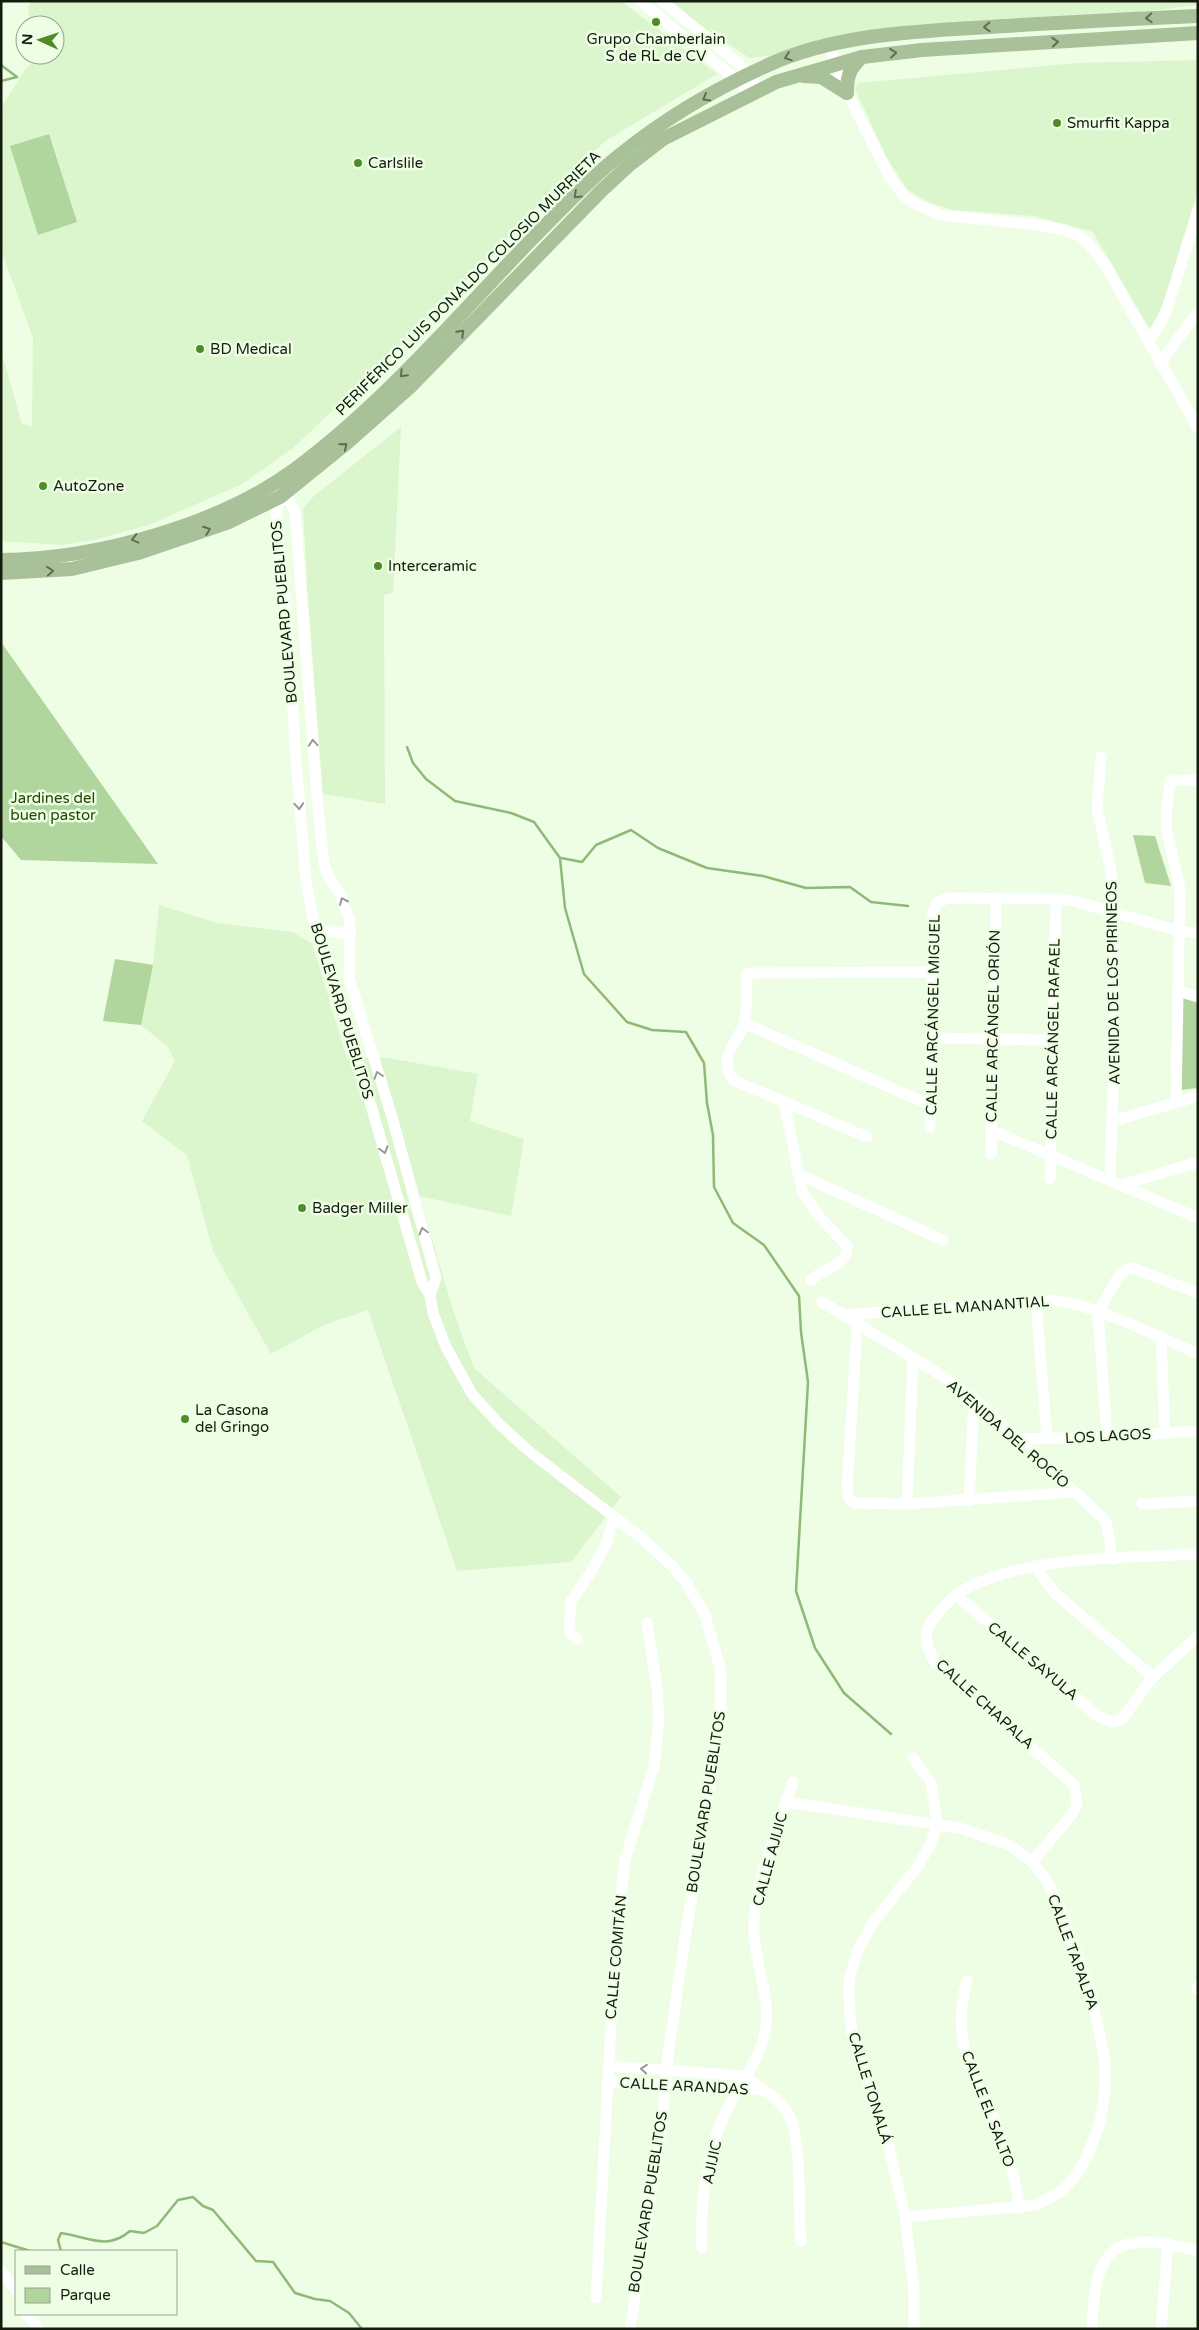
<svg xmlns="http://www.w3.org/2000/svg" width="1199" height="2330" viewBox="0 0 1199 2330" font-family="'Varela Round',sans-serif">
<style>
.built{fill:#dbf5cd}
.green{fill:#b1d69d}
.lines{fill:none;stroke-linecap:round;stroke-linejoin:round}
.stream{stroke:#90b979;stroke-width:2.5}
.minor{stroke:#fff;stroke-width:11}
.major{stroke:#a8c199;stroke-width:14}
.oneway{stroke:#5e6e54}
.oneway2{stroke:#959993}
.poi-dot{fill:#518b28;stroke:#edfee4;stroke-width:2}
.labels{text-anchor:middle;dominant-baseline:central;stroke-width:5;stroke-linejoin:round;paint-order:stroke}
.poi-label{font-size:15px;fill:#141c10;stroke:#edfee4;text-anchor:start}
.street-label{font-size:15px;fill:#141c10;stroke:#edfee4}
.park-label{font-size:15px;fill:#234802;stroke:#edfee4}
</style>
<rect width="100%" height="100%" fill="#edfee4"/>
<g class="built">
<polygon points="31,1 621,1 717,74 607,140 571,171 426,322 292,449 242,484 149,525 98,539 63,545 1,541 1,350 22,424 32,426 33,338 1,250 1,108 26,68 36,61 35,55 55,55 55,25 30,25 28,8"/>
<polygon points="661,1 1198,1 1198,5 750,58"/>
<polygon points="1198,60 1198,190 1164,302 1150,329 1093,232 1034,216 953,210 930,203 907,189 886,156 855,89 858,83 1077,63"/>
<polygon points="401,427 393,593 384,595 385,804 323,794 307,584 303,508 314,496"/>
<polygon points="159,905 217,923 292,932 312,943 347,1059 382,1057 478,1074 470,1121 524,1139 511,1216 419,1196 455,1316 474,1368 621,1497 571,1562 457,1571 368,1310 324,1325 271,1354 213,1251 187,1155 142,1121 175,1061 167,1046 141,1025 103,1021 115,959 153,965"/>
</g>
<g class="green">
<polygon points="49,134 77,222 38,235 10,146"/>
<polygon points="1,642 158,864 21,860 1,836"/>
<polygon points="1133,835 1155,836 1171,886 1145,883"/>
<polygon points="115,959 153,965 141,1025 103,1021"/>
<polygon points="1179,996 1198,1001 1198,1088 1180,1090"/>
</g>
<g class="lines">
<g class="stream">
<polyline points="1,65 17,77 1,81"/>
<polyline points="407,747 413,763 426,779 455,801 511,813 534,822 560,858 565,908 584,974 627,1022 652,1030 686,1032 704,1063 707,1103 713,1135 714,1187 733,1223 764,1245 799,1296 801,1332 808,1382 796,1591 815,1648 844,1693 891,1734"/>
<polyline points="561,858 582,862 596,845 631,830 658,848 707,868 763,876 806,888 850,887 871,902 908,906"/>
<polyline points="1,2242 30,2251"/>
<path d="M61,2251L58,2240L61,2233C88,2237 107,2251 130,2231L144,2233L157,2226L178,2200L193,2197L203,2206L213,2210L256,2261L273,2262L295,2293L315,2299L330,2301L349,2313L362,2329"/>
</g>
<g class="minor">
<polyline points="640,1 658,15"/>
<polyline points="662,1 666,4"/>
<polyline points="671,8 738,63 762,89"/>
<polyline points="662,19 738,81 750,94"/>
<polyline points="830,45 835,65 847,93 889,176 904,196 914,203 940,215 1038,225 1064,230 1078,235 1087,242 1104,263 1198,428"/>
<polyline points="1148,342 1164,317 1169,303 1198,210"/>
<polyline points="1160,363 1198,312"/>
<polyline points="1101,757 1097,808 1111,871 1114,913 1115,1025 1110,1180"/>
<polyline points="317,929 351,935"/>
<polyline points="1177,991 1198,997"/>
<polyline points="744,1023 930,1105"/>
<polyline points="931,1038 1053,1040"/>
<path d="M784,1102L802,1191L817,1214L847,1246C848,1266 822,1269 811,1280"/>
<polyline points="1176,1102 1180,888 1167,832 1166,814 1170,781 1198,780"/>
<polyline points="1113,1121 1198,1096"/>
<polyline points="930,1127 933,911 937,903 948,898 1056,899 1074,901 1179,931 1198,933"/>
<polyline points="991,1130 1198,1218"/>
<path d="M867,1137L733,1080C718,1055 736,1046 744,1024C748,1012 746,987 747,973L931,972"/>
<polyline points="991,1154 996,898"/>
<polyline points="798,1174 943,1240"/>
<polyline points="1050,1179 1056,899"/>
<polyline points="1121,1185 1198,1162"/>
<polyline points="430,1295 436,1278 392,1117 349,978 350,920 340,894 328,876 324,864 317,797 295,512 291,503 280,497 276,515 289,641 295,748 306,881 313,919 348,1026 422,1282 430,1295 433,1313 446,1347 472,1394 499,1424 530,1452 643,1539 671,1565 686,1582 705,1615 721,1671 720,1726 684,1944 666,2070 662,2127 630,2329"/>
<polyline points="822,1302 941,1375 974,1399 1103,1518 1107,1525 1112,1559"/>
<polyline points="1036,1302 1047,1439"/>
<path d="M842,1315L1051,1300C1094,1304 1157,1336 1198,1354"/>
<polyline points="857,1325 847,1489 849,1499 854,1503 907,1504 1074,1492"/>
<polyline points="1161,1338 1165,1433"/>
<polyline points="1107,1437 1098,1313 1118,1277 1126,1269 1133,1268 1198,1293"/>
<polyline points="1017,1439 1107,1437 1198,1431"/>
<polyline points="969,1501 974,1399"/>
<polyline points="907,1504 913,1359"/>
<polyline points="1142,1504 1198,1501"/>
<polyline points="1034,1566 1056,1594 1153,1677"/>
<polyline points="956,1595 1099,1717 1113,1722 1121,1720 1153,1677 1198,1636"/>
<polyline points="577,1639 569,1631 571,1601 589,1575 607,1543 614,1517"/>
<polyline points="913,1758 931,1782 937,1824 931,1844 918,1866 872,1924 857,1952 849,1979 849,2002 852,2034 886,2135 905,2217 914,2291 914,2329"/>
<polyline points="786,1802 960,1828 1010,1845 1032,1862 1047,1881 1060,1907 1090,1990 1105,2060 1105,2092 1100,2122 1087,2157 1077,2174 1063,2190 1037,2205 905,2217"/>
<path d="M1032,1862L1072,1814L1077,1805L1074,1785L935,1662C923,1642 923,1628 940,1611C945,1606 950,1599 956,1595C1015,1555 1127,1558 1198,1554"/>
<path d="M967,1981C948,2045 978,2078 1000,2134C1010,2158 1016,2183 1020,2208"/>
<polyline points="1197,1989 1198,1987"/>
<path d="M608,2066L745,2076C757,2087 778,2097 786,2110C804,2136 797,2207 801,2241"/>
<polyline points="607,2082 760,2090"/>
<path d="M702,2248C700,2206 706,2157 723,2118C735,2091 759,2061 765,2033C772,1999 755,1965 754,1932C752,1886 779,1825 793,1782"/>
<polyline points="1,2271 16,2290"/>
<polyline points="596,2298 616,1936 625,1860 654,1766 659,1719 657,1688 647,1623"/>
<polyline points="26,2314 39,2329"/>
<path d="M1092,2329C1094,2244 1116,2229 1198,2251"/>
<polyline points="1161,2329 1168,2243"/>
</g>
<g class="major">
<polyline points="804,76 821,77 847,93"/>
<path d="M847,93C847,76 849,69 862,57"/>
<path d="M1,560C95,559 217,526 294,470C382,405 455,319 531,240C560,211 589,179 621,154C664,119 717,88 768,65C840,32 927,31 1005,26C1069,22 1133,19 1198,16"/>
<polyline points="1,573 72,569 138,553 229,522 280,497 348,442 410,387 601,191 628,166 663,139 776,82 862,57 922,50 1198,33"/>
</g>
</g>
<defs><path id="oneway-chevron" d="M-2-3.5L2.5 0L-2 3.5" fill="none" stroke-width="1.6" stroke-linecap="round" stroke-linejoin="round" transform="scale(1.25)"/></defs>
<g class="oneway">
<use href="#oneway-chevron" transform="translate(1149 18) rotate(177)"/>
<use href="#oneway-chevron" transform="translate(987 27) rotate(177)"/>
<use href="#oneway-chevron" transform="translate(1055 42) rotate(-4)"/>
<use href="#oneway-chevron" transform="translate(893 53) rotate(-6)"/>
<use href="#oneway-chevron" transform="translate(788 57) rotate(161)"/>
<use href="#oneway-chevron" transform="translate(706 98) rotate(150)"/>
<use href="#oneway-chevron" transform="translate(577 195) rotate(137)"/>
<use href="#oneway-chevron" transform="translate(461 333) rotate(-45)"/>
<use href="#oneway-chevron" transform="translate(403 374) rotate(135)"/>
<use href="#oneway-chevron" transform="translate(344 446) rotate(-40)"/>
<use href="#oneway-chevron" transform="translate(207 530) rotate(-20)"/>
<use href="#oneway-chevron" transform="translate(135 539) rotate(165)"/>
<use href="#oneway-chevron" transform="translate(50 571) rotate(-5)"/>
</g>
<g class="oneway2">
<use href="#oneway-chevron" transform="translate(313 743) rotate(-94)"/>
<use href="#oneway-chevron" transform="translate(299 806) rotate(86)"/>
<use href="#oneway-chevron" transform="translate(343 901) rotate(-114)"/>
<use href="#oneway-chevron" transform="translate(378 1075) rotate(-108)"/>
<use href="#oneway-chevron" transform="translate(384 1150) rotate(74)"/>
<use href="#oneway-chevron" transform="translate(423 1231) rotate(-105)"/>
<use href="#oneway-chevron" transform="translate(644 2069) rotate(-176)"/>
</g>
<g class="poi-dot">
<circle cx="656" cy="22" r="5"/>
<circle cx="1057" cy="123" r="5"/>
<circle cx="358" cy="163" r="5"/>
<circle cx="200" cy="349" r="5"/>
<circle cx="43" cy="486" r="5"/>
<circle cx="378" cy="566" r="5"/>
<circle cx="302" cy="1208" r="5"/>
<circle cx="185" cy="1419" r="5"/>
</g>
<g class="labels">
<g class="poi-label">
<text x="656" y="39" text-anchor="middle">Grupo Chamberlain<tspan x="656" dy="17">S de RL de CV</tspan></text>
<text x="1067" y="123">Smurfit Kappa</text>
<text x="368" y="163">Carlslile</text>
<text x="210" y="349">BD Medical</text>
<text x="53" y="486">AutoZone</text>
<text x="388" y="566">Interceramic</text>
<text x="312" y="1208">Badger Miller</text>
<text x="195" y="1410">La Casona<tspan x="195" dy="17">del Gringo</tspan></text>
</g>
<g class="street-label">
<text transform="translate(468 283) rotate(-45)">PERIFÉRICO LUIS DONALDO COLOSIO MURRIETA</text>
<text transform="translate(284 612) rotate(-95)">BOULEVARD PUEBLITOS</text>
<text transform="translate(1113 983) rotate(-91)">AVENIDA DE LOS PIRINEOS</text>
<text transform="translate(342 1011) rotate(73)">BOULEVARD PUEBLITOS</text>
<text transform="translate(933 1015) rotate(-89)">CALLE ARCÁNGEL MIGUEL</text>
<text transform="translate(993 1026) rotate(-89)">CALLE ARCÁNGEL ORIÓN</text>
<text transform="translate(1053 1039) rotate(-89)">CALLE ARCÁNGEL RAFAEL</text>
<text transform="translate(965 1307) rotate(-4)">CALLE EL MANANTIAL</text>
<text transform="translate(1008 1434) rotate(41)">AVENIDA DEL ROCÍO</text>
<text transform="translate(1108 1436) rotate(-3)">LOS LAGOS</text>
<text transform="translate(1033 1661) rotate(40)">CALLE SAYULA</text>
<text transform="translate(985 1704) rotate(42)">CALLE CHAPALA</text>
<text transform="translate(706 1802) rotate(-81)">BOULEVARD PUEBLITOS</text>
<text transform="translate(770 1859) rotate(-75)">CALLE AJIJIC</text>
<text transform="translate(1073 1952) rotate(70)">CALLE TAPALPA</text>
<text transform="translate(616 1957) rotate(-85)">CALLE COMITÁN</text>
<text transform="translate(684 2086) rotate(3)">CALLE ARANDAS</text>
<text transform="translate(870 2088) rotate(73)">CALLE TONALÁ</text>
<text transform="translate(988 2109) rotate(69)">CALLE EL SALTO</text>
<text transform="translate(712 2162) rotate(-78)">AJIJIC</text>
<text transform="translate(648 2202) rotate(-81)">BOULEVARD PUEBLITOS</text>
</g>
<g class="park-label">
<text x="53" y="798">Jardines del<tspan x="53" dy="17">buen pastor</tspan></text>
</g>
</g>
<rect width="1199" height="2330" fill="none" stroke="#141c10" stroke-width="5"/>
<rect x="15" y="2250" width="162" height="65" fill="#edfee4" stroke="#96a48f"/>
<rect x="25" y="2266" width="25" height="8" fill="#a8c199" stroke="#96a48f"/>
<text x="60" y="2275" font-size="15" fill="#141c10">Calle</text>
<rect x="25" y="2288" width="25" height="15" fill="#b1d69d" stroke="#96a48f"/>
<text x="60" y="2300" font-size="15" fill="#141c10">Parque</text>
<g transform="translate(40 40) rotate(273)"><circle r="24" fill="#edfee4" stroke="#96a48f"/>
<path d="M0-4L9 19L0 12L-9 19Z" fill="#518b28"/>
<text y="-8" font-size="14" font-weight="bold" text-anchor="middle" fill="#141c10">N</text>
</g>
</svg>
